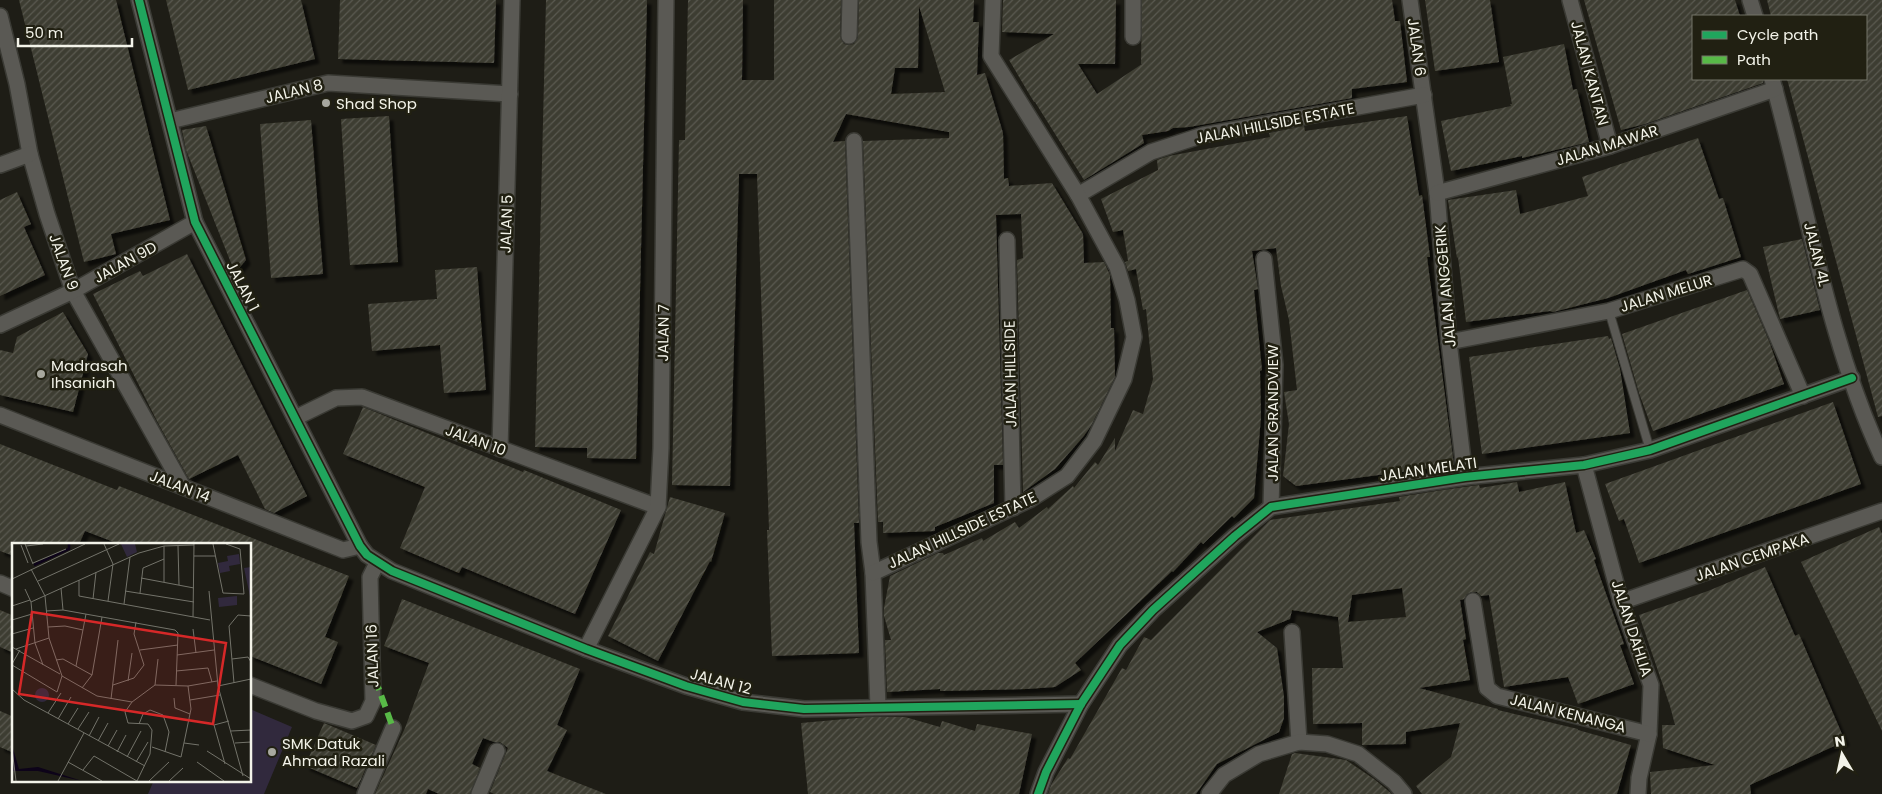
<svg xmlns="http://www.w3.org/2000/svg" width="1882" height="794" viewBox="0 0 1882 794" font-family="Poppins,sans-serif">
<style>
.garden{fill:#31293d}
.building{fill:url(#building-hatch);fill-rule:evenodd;filter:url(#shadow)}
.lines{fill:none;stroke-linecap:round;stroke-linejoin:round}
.service-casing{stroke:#3a3a34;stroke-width:10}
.minor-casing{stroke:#3a3a34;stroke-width:18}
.service{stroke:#5a5954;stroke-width:8}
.minor{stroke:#5a5954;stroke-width:15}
.quiet{stroke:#58b947;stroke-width:6;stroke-dasharray:12 6;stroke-linecap:butt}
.cycleway-casing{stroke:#212012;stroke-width:11}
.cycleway{stroke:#20a55d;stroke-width:8}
.poi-dot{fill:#a8a89f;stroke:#212012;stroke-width:2}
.labels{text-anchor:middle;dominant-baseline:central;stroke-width:5;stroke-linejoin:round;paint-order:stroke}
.street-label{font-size:15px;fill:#f3f3e9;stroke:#212012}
.poi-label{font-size:15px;fill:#f3f3e9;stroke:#212012;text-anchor:start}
.inset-river{fill:none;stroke:#0d0319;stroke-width:2.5}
.inset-road{fill:none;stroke:#73736a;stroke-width:1}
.view{fill:#d62828;fill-opacity:0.15;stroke:#d62828;stroke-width:2.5}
.inset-edge{fill:none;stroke:#f3f3e9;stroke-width:2.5}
</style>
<defs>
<pattern id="building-hatch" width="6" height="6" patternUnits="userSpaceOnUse" patternTransform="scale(1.25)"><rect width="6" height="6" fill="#3e3d32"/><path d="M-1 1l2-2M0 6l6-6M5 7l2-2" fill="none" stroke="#5a5a50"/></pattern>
<filter id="shadow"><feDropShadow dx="4.5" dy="4.5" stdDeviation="1" flood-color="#0009"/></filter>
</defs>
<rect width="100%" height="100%" fill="#1e1d16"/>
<polygon class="garden" points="250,709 292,727 264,794 148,794 154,780 250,780"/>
<g class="building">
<polygon points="19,0 116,0 170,220 111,234 116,254 84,262"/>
<polygon points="166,0 301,0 315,59 188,90"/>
<polygon points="340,0 496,0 494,63 338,59"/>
<polygon points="546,0 647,0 636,459 587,458 587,448 535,447"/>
<path d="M688,0H743L742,80H774V0H841L840,36L844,44L849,45L854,44L858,37L859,0H974L973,22H979L977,75L985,73L1003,133L1004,179L1008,178L1009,186L1052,183L1083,234L1084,263L1104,262L1110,275L1111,328H1114L1115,377L1091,426L1083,437L1055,469L1023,492L1017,260L1023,258L1021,214L996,215L1003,465H994V503L935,527V531L883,533V522H878L863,141L949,138V132L846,114L833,142L845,141L859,523H854L859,653L772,656L767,530H769L757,174H739L730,486L672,485L679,140H685ZM919,6L945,92L891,94L895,68H918Z"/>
<polygon points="1003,0 1116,0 1115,64 1078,64 1097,94 1142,64 1141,64 1142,0 1392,0 1395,21 1400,21 1407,82 1352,89 1352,98 1189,127 1173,128 1168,131 1142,135 1144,143 1084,180 1035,102 1034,102 1009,60 1054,34 1002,32"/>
<polygon points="1425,0 1490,0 1499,62 1435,71"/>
<polygon points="1584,0 1735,0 1740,16 1693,16 1693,79 1763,79 1763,83 1645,124 1621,130"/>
<polygon points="1767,0 1882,0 1882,416 1878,417 1787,79 1866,79 1866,16 1771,16"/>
<polygon points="1564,44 1573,90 1577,89 1589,142 1522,158 1522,156 1451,171 1441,121 1511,106 1510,104 1512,104 1503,57"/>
<polygon points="389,116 398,262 350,265 341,119"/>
<polygon points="1407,116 1419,196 1422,195 1430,257 1427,257 1454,465 1296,486 1283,476 1289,424 1284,392 1297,390 1289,320 1281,286 1276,248 1252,251 1258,289 1254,290 1262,370 1260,371 1261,417 1254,498 1234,518 1232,516 1203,544 1201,542 1173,572 1172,571 1075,663 1081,670 1055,687 1026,689 940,691 940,689 887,692 885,640 891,640 884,616 884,608 890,576 938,553 943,553 944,555 982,538 983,541 1015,522 1019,528 1047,507 1048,509 1073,486 1074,488 1095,462 1098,465 1115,438 1115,451 1133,410 1143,414 1153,379 1146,309 1143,310 1136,269 1128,271 1125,262 1128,261 1123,230 1113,232 1101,199 1158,170 1157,160 1169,156 1270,137 1269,133 1304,126 1305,131"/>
<polygon points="311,120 323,274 271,278 260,124"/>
<polygon points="206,126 246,260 235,273 186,150 182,130"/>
<polygon points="1698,138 1719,199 1723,198 1741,257 1688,274 1686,270 1608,298 1553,312 1550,311 1466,322 1458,257 1457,258 1448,200 1516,190 1520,214 1588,196 1582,177"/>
<polygon points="17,192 31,224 24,227 45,275 0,296 0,200"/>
<polygon points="1802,239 1820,310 1780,319 1763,247"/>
<polygon points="187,254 307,496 274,513 265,509 238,455 189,479 157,421 93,294 140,271 143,276"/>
<polygon points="477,267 486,390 444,393 440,345 372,351 368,304 437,299 435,270"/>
<polygon points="1747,290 1769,341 1784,384 1653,431 1639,393 1622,334"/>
<polygon points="63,312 88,354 73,412 0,395 0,350 13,353 17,337"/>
<polygon points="1608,336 1609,339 1611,338 1620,369 1630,433 1482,454 1469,357"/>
<polygon points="1833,402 1861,484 1639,563 1624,519 1619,521 1605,484"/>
<polygon points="363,407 523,472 524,470 621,510 575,614 462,567 459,573 400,548 425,487 343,454"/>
<polygon points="0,444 117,490 119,486 349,576 325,637 338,642 321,684 250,656 250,544 119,544 85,531 79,544 14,544 14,556 0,551"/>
<path d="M1517,482L1519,492L1565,482L1576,533L1584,530L1596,559L1594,560L1624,644L1620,645L1634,684L1578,704L1568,677L1504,687L1489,595L1481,596L1477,592H1472L1467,594L1464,599L1460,600L1466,639L1463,640L1470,680L1419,688L1498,709V710L1578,729V730L1631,745L1617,794H1422L1416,786L1451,757L1460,723L1406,732V744L1362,745V723L1313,724L1312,668H1343L1338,617L1292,610L1290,619L1257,632L1277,648L1284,697V718L1279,732L1217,764L1196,794H1048L1051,785L1068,758L1070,759L1122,668L1126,670L1144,637L1151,640L1270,520L1400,501L1399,497L1443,490L1479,485L1480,488ZM1402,588L1406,617L1348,622L1352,595Z"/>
<polygon points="670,497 725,513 711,562 710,561 658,661 608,636 650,552 654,554"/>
<polygon points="1879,527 1882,534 1882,731 1801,562"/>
<polygon points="1765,567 1795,636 1799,634 1845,741 1750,785 1751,794 1651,794 1650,772 1715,765 1663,748 1662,725 1675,725 1670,706 1639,615 1708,591"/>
<polygon points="402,599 580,669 557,725 567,730 547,771 606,794 494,794 490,792 508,748 500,742 494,742 483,738 472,764 480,768 470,794 439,794 428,789 426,794 375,794 405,728 429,663 384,646"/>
<polygon points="0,610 14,616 14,653 0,647"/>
<polygon points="0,711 14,717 14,753 0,747"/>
<polygon points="868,717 905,717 940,727 942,721 975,731 977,724 1032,734 1019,794 808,794 801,723"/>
<polygon points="324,723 376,745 357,788 305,766"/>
<polygon points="1295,753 1346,760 1374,779 1392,794 1279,794 1292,754"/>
</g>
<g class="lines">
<g class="service-casing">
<polyline id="service" points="1609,311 1650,450"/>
</g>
<g class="minor-casing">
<g id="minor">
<polyline points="139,0 195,222 360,546 367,555 392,571 586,649 686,686 743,702 804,709 1081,704"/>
<polyline points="1410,0 1437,193 1449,342 1465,477"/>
<polyline points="1570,0 1610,146"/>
<polyline points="1750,0 1755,16"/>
<polyline points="0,16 17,84 30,154 47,214 73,291 183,487"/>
<polyline points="849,36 850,0"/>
<polyline points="1133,37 1133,0"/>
<path d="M1772,79C1807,204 1827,339 1882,457"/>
<polyline points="170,121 328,83 510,94"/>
<polyline points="854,141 869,542 873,573 878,707"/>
<polyline points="0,165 30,154"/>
<polyline points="1437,193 1610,146 1775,89"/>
<polyline points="1078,195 1151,152 1203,135 1424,95"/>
<polyline points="1007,240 1013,508"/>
<polyline points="1264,259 1275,365 1271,507"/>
<polyline points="0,325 73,291 195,222"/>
<polyline points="1449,342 1609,311 1743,269 1750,274 1803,396"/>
<polyline points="0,415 343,550 360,546"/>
<polyline points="295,418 336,398 362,397 658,507"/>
<polyline points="500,449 512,0"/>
<polyline points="1584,465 1621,602 1651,685 1649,734 1639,778 1638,794"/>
<polyline points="873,573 1031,499 1067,476 1094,441 1124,379 1134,337 1127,300 1117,267 1078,195 991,56 993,0"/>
<polyline points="0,583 14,589"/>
<polyline points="1473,601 1487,688 1497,696 1649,734"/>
<polyline points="1621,602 1882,511"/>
<polyline points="1292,632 1299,742"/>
<polyline points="586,649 658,507 661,448 666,0"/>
<polyline points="250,685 316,711 352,721 366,716 373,701 370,577 377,563"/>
<polyline points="365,794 393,728"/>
<polyline points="479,794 497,751"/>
<polyline points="1038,794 1046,772 1081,704 1120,645 1153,610 1235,536 1271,507 1465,477 1584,465 1650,450 1852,378"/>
<polyline points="1209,794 1224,775 1259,754 1299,742 1327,744 1358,754 1394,782 1404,794"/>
</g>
</g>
<use href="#service" class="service"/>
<use href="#minor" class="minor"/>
<polyline class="quiet" points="373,680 377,684 393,728"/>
<g class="cycleway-casing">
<g id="cycleway">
<polyline points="139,0 195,222 360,546 367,555 392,571 586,649 686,686 743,702 804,709 1081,704"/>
<polyline points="1038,794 1046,772 1081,704 1120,645 1153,610 1235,536 1271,507 1465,477 1584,465 1650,450 1852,378"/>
</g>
</g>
<use href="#cycleway" class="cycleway"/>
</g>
<g class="poi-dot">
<circle cx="326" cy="103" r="5"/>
<circle cx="41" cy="374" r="5"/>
<circle cx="272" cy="752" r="5"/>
</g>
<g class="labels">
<g class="street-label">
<text transform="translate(1417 47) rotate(82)">JALAN 6</text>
<text transform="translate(1590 73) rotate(75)">JALAN KANTAN</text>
<text transform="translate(294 91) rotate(-14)">JALAN 8</text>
<text transform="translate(1275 123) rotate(-11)">JALAN HILLSIDE ESTATE</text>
<text transform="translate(1607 145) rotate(-17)">JALAN MAWAR</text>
<text transform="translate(506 224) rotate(-88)">JALAN 5</text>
<text transform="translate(1817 254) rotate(76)">JALAN 4L</text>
<text transform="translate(64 262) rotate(70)">JALAN 9</text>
<text transform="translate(125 262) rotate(-29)">JALAN 9D</text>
<text transform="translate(243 286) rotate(63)">JALAN 1</text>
<text transform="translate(1445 286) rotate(-95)">JALAN ANGGERIK</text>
<text transform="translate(1666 293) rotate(-17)">JALAN MELUR</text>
<text transform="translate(663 333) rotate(-89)">JALAN 7</text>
<text transform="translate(1010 374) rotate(-91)">JALAN HILLSIDE</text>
<text transform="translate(1272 413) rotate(-90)">JALAN GRANDVIEW</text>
<text transform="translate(476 440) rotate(20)">JALAN 10</text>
<text transform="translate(1428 469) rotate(-8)">JALAN MELATI</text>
<text transform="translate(180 486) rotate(21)">JALAN 14</text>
<text transform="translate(962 530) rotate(-25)">JALAN HILLSIDE ESTATE</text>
<text transform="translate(1752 557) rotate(-19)">JALAN CEMPAKA</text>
<text transform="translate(1632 628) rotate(72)">JALAN DAHLIA</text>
<text transform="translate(372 656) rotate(-92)">JALAN 16</text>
<text transform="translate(721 681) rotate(15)">JALAN 12</text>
<text transform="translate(1568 713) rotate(14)">JALAN KENANGA</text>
</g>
<g class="poi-label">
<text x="336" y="103">Shad Shop</text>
<text x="51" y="365">Madrasah<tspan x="51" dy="17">Ihsaniah</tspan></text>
<text x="282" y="743">SMK Datuk<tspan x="282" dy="17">Ahmad Razali</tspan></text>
</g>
</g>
<g transform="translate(12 543)">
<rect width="239" height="239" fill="#1e1d16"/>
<path d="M109,1H123L125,9L115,14ZM227,11L228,21L217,23L218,28L208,30L206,20L216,18L215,13ZM239,24V58L232,25ZM225,53V62L207,64L206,55Z" fill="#31293d"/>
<path d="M23 152a7 7 0 1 1 14 0a7 7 0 1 1-14 0Z" fill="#31293d"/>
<path d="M0,202L7,226L26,224L70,238L26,228H1Z" fill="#0d0319"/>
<path class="inset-river" d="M22,22L57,6V1"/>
<path class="inset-road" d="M13,1L21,21M92,1L101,21L96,58M201,1L211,50L232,51L228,6L214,1M9,2L16,20M14,3L31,1M152,3V39M166,3L167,42M182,13H203M21,20L54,6M19,26L33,53L37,95L50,133M129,35L182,45M0,36L73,1M67,37V53L198,77M26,38L107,1M49,45L51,67M13,46L19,59L23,100L31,122M113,48L182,59M197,48L206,143L231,233M128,50L131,25L152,16M81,56L84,29M19,59L127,10L152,3L182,2M112,61L118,14M0,63L18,57M34,68L51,67L163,87L166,90L164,142M181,74L182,1M0,77L20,71M36,84L53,83L71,87M181,86L184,110M0,91L21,85M0,104L48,131M4,106L37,95M128,107L166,102M165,112L202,107M220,116L236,114L239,119M44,117L51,116L80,132M0,121L8,107M0,122L45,149L50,133M64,123L74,71M164,128L196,125L200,139M50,133L85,153L120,159M116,138L120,110M222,140L217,83L226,72L239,73M101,142L122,135L132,122L122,91L124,79M143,142L146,116M206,143L239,136M70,145L80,132L90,74M0,146L12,157L133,223M162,155L163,165L178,171M99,156L106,97M178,157L208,152M36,170L49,150M46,176L59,154M56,181L66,165M127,181L131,171L138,167L151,172L157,189L153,209M66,186L77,169M219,188L239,187M77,193L87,174M86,198L96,180M172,200L187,202M223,200L239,199M96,203L105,187M140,204L169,214L179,166L176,143M0,206L4,238M195,208L239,236M105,209L114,192M115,214L129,188M56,219L90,238M124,219L136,199M185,219L212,238M213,221L202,182L217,178M71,227L82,213L125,238M46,238L72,190M125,238L138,211L140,187L136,181L116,180L113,169L120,159L143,142L176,143L205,138M137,238L157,219M157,238L171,225"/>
<path class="view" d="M20,69L214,100L201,181L7,151Z"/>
<rect width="239" height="239" class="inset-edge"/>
</g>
<rect x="1692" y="15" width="175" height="65" fill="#212012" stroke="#757468"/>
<rect x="1702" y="31" width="25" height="8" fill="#20a55d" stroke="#757468"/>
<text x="1737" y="40" font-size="15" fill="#f3f3e9">Cycle path</text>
<rect x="1702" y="56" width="25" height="8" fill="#58b947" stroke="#757468"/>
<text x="1737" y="65" font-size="15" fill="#f3f3e9">Path</text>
<g transform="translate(1842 754) rotate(351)" stroke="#212012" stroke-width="4" paint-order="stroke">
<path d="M0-4L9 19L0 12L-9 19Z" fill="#f3f3e9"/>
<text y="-8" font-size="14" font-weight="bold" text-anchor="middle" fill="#f3f3e9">N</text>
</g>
<path d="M18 38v8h114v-8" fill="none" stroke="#f3f3e9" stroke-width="2.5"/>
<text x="25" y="38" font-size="15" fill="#f3f3e9" stroke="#212012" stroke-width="4" paint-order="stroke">50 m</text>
</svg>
